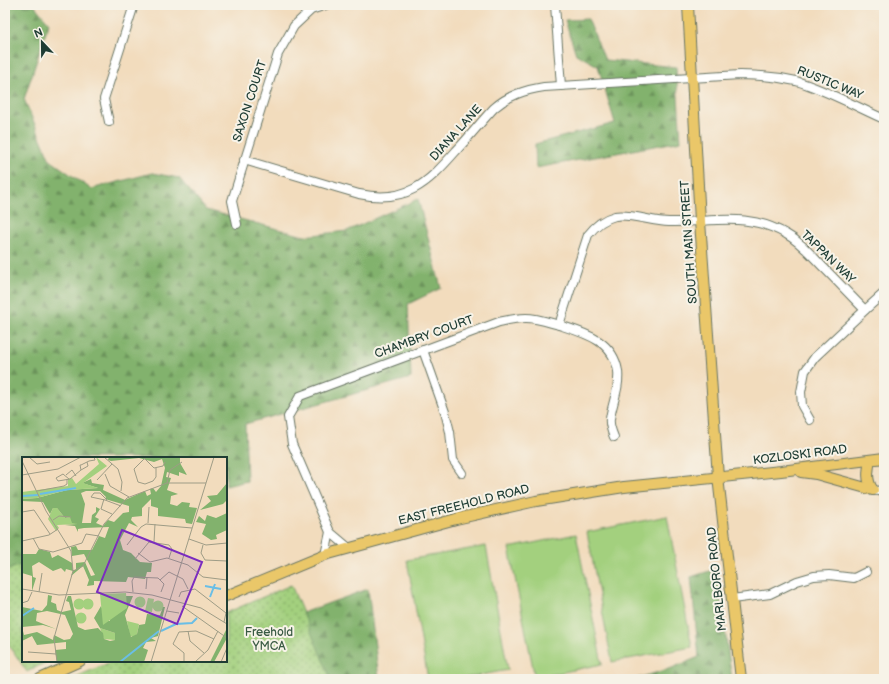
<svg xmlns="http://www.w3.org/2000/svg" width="889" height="684" viewBox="0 0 889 684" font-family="'Balsamiq Sans',sans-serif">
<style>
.grass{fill:#a3d07e;stroke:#618659}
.forest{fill:url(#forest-firs);stroke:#507850}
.park{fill:url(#park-dots);stroke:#618659}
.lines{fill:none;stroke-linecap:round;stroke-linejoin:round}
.minor-casing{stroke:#697564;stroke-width:10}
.major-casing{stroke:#697564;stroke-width:12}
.minor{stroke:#fff;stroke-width:8}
.major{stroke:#eac769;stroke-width:10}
.labels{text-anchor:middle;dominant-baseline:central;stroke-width:4;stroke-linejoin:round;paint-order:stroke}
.street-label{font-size:12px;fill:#1f3d34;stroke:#f7f3e8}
.park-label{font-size:12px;fill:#395a43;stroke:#f7f3e8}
.inset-river{fill:none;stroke:#6abee6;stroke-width:2}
.inset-road{fill:none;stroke:#9e9c86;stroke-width:1}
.view{fill:#7b2cbf;fill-opacity:0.15;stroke:#7b2cbf;stroke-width:2}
.inset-edge{fill:none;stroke:#1f3d34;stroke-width:2}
</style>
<defs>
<pattern id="forest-firs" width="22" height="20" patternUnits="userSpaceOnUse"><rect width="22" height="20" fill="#82b26d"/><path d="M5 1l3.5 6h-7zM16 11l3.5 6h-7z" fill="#6a925a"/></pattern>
<pattern id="park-dots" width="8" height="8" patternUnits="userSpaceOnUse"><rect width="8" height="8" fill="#a3d07e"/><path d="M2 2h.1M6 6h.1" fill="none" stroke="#84aa68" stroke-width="1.8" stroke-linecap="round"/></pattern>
</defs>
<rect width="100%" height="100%" fill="#f7f3e8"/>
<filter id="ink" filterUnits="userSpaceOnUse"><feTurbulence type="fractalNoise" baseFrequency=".025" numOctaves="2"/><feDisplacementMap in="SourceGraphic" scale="8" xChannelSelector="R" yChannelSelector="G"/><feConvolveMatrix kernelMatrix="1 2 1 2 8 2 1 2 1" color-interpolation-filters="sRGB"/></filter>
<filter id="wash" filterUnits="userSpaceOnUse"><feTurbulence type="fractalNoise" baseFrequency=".012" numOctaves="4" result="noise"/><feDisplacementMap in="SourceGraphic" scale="16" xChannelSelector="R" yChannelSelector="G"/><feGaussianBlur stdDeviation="0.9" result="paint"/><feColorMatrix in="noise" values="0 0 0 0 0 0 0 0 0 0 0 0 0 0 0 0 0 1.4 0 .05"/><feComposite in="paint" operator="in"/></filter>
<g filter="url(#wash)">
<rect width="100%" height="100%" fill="#f2dcbd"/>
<g class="grass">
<polygon points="667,516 692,647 612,662 587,532"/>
<polygon points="576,534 602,664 535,678 509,548"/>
<polygon points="486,546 508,670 460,679 428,679 407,560"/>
</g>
<g class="forest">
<polygon points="5,5 34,5 49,23 24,99 50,160 91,189 152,173 179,178 206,210 304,236 347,231 418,199 441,288 408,304 411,378 245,424 247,481 226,486 226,458 23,458 23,564 5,571"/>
<polygon points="588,19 605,60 676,67 681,141 536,168 535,144 615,123 598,66 576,54 565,20"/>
<polygon points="716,569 732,679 635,679 672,668 699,657 691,577"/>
<polygon points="368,589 379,679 291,679 291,617"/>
</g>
<g class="park">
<polygon points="23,564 23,661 48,661 27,672 5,639 5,571"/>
<polygon points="291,585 331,679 71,679 113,661 226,661 226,613"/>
</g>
</g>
<g filter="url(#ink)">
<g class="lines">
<g class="minor-casing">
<g id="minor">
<polyline points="555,5 561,86"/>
<polyline points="109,122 104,99 134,5"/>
<path d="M244,160L359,194C406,204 427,184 456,151C469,137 481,122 494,108C509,95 525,90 544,87L740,75C759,75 777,77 796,81C824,89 857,107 884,119"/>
<polyline points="237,224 232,201 278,54 294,26 311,10 326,5"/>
<path d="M559,325L588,235C595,226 603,219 615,216C630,213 652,222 669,222C711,223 747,211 786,234C801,242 812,256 824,268C838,282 851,296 865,310"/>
<polyline points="423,350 445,412 450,432 453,460 462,473"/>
<polyline points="810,420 802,406 801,392 805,371 815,357 865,310 884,293"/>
<polyline points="873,490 884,492"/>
<path d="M349,548L330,532L292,444L288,417L300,396L499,322C508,320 516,318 526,318C537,318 548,322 559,325C584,333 613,340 618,371C620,388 612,403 610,419C609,425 612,432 614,437"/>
<polyline points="325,555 330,532"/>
<polyline points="732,599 770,594 797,581 814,576 829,575 854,578 866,572"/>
</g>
</g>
<g class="major-casing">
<g id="major">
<polyline points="688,5 700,221 718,477 741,679"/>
<path d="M870,460C868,470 866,481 873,490"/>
<polyline points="801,472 816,474 873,490"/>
<polyline points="226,596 325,555 456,519 536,501 624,487 781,471 884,458"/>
<polyline points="40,679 80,661"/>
</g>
</g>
<use href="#minor" class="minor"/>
<use href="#major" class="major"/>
</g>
</g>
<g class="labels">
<g class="street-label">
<text transform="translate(830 83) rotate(22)">RUSTIC WAY</text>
<text transform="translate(250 101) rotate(-72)">SAXON COURT</text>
<text transform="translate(456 133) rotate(-48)">DIANA LANE</text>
<text transform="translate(689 242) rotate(-94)">SOUTH MAIN STREET</text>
<text transform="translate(828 257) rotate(44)">TAPPAN WAY</text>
<text transform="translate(424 337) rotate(-20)">CHAMBRY COURT</text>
<text transform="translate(800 455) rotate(-7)">KOZLOSKI ROAD</text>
<text transform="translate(464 505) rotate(-14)">EAST FREEHOLD ROAD</text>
<text transform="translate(717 579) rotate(-96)">MARLBORO ROAD</text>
</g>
<g class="park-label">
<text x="269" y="632">Freehold<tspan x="269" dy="14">YMCA</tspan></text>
</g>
</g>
<g transform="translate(22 457)">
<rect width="205" height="205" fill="#f2dcbd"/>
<path d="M31,51H35L43,61L48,60L55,67L35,68L37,71L34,74L26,62ZM112.5 145a5.5 5.5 0 1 1 11 0a5.5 5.5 0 1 1-11 0ZM126,141L132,142L130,155L123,154ZM60.5 147a5.5 5.5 0 1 1 11 0a5.5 5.5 0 1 1-11 0ZM51.5 147a5.5 5.5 0 1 1 11 0a5.5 5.5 0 1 1-11 0ZM130.5 149a5.5 5.5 0 1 1 11 0a5.5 5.5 0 1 1-11 0ZM53.5 161a5.5 5.5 0 1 1 11 0a5.5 5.5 0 1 1-11 0ZM105,164L117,167L115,177L111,180L108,179ZM78,171L93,176V183L82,182Z" fill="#a3d07e"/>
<path d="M87,0H158V6L165,18L157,15V19L145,15L144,20L149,21L145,33L156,37L149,39L148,47L155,49L160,45L168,46L167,50L175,51L170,67L164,66L163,62L136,59V51L129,49V42L120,51V59L110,60L109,63L116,70L107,66L98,83L101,93L109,96L118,105L130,106L129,115H125L123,122L106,120L104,125L72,124V128L65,129L67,123L61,109L49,119L51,114L44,112L43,115L39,111L31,114L17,105L10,109L11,120L14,121L10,134V119L0,116V97H14L17,92L28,95L30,101L36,98L50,106L51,113H54V106L63,105L69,119L73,118L62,97L50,99L49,90L54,89L56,93H70L77,79L83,81L87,70L62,71L56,72V75L53,69L43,68L55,67L50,66L48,60L43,61L35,51H31L28,57L21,45L0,44V42L15,41L45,33L76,31L60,26L69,22L70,26L82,28L81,33L103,43L123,34L125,39L129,37L128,32L131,31L134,35L139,29L143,11L140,2L132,5L117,1L89,4L86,3ZM64,34H78L84,40L83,42L107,49V55L101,56L92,65L86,63L81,69L74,66L77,62L73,60L78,52L74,50V55L70,58L69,66H60L63,47L59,36ZM205,26V43L201,47L178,53L189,44L185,39L195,38ZM205,56V73L194,78L195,82L189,83L180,77L184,67L174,65L177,59L183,64L185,58L194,61ZM26,138L30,139L29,145L34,147L35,153L40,155L49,153L47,145L44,144L46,139H49L56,170L63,173L76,171L81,176L82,182L88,184L93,183V176L78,171L72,161L79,149L85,164H88L87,155L103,139H111L103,158L109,180L115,177L117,168L123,167L125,157L138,158L141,150H143L136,179L129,181L134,184L124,185L121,191L126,193L122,205H35L33,193L44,192V185L15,188L10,179L0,184V150L20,154L25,148ZM25,154L43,158L51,177L48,182L42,183L32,178L31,183L15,175L2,178L0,170L21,168L34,172L14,164L15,156ZM205,171V181L192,205H188Z" fill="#82b26d" fill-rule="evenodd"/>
<path d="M74,0L85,9L61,26L76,31L45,33L15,41L0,42V35L46,29V22L50,21L54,27L77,7Z" fill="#a3d07e"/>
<path d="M104,136L105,151L81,168L78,137Z" fill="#a3d07e"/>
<path class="inset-river" d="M18,37L54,31M0,39L16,38M183,129L199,132M188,140L193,127M0,159L12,151M139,174L154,167L170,166L175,161M98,205L137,174"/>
<path class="inset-road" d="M7,0L15,7L28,5M82,0L96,12L100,25L99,34M121,0L132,11L141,9L143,5M122,2L112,12L116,25L123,27L131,24L134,20V11M0,4L24,54L49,94L51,114L32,181L35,205M65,5L66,9L59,13L58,8H59L67,4L73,3L72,0M83,17L88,29L107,40M0,18L36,12L59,0M44,18L50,13L54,19M47,22L41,17L34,21L36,24L48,22L59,13M75,23L90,7M145,26L148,13L160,5M15,34L42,29L45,27V22M82,42L79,52L90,57M85,43L78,36H72L69,40L83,43L99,49M0,55L12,53L28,77M31,63L37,59L49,60M126,66L127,50M11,81L17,92L31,95L60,86L64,77L77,79M167,82L184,88L205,86M0,84L27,78L36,72M132,85L133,67M105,88L119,70L124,67L170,71M181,88L179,96L183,103L205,104M116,96L128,105L145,101L166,108L181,120L205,123M113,102L127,85L147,88L150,92L147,101M51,114L61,109L82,67L105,41L145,26H184M138,123L147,115L161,122L166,132M0,132L37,138L103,135L130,138L179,151L205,167M124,132L125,120M17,135L20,116M111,135L110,124L112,120L136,121L142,127L139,135M157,140L159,135L173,132L204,156L202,165M0,146L6,144L10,135M160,149L205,181M145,154L157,156M166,174L168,184L182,196M6,195L34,197M129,205L192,0M162,205V196L151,187L157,175L174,174L192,182M173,205L186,193L196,174M199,205L205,191"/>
<path class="view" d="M100,73L180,105L155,167L75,135Z"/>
<rect width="205" height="205" class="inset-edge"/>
</g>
<rect width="889" height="684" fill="none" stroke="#f7f3e8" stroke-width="20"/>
<g transform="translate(42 42) rotate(338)" stroke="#f7f3e8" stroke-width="3" paint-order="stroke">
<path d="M0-3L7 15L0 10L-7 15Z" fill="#1f3d34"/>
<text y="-6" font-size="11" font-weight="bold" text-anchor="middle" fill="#1f3d34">N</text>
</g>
</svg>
